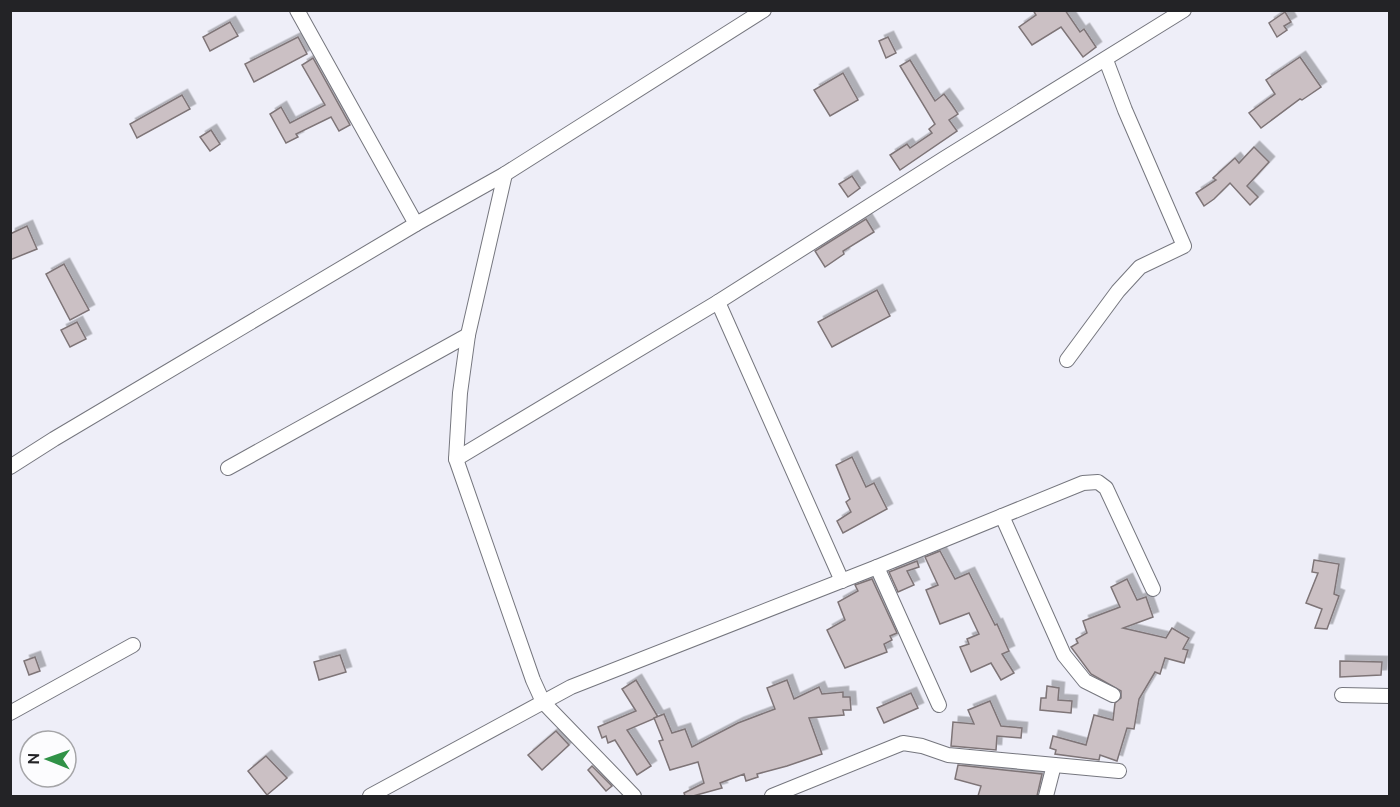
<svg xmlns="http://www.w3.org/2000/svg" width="1400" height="807" viewBox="0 0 1400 807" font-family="Ubuntu,sans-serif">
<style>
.building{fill:#cbc0c4;stroke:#7e7477;stroke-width:1.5;filter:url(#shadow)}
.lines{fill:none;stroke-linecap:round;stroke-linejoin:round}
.street-casing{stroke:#75767e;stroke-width:16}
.street{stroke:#fff;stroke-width:14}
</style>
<defs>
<filter id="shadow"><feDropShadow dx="5.5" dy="-5.5" stdDeviation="0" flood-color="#0004"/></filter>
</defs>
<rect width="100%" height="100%" fill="#eeeef8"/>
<g class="building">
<polygon points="1033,10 1065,10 1080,32 1084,29 1096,47 1083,57 1061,27 1032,45 1019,27 1036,15"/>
<polygon points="1285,12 1291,22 1284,26 1287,30 1277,37 1269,23"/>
<polygon points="230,22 238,36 210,51 203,37"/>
<polygon points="298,37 307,54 254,82 245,64"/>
<polygon points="888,37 896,53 886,58 879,41"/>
<polygon points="1300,57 1321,87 1302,100 1300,99 1261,128 1249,113 1275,94 1266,80"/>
<polygon points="313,58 350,125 339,131 331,117 296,134 298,137 286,143 270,114 281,107 290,123 325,105 302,65"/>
<polygon points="910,60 935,101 944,94 952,105 958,114 949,120 957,131 900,170 890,155 907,144 910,148 932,133 929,129 935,124 900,66"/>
<polygon points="843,73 858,100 830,116 814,90"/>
<polygon points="182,95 190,109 137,138 130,124"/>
<polygon points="211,130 220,144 210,151 200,137"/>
<polygon points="1254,147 1269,162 1247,186 1258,197 1250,205 1230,183 1214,199 1204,206 1196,193 1216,180 1213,178 1235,158 1239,163"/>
<polygon points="852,176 860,188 848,197 839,184"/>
<polygon points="866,219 874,232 843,251 844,254 825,267 815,251"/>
<polygon points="27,226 37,249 10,260 10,234"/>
<polygon points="64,264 89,310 70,320 46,274"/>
<polygon points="877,290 890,316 832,347 818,322"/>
<polygon points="77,322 86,339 70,347 61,330"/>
<polygon points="852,457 866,487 874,483 887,509 843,533 837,521 851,512 846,502 850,499 836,465"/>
<polygon points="940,551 955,579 969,573 995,625 997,624 1009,651 1002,654 1014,673 1001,680 991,663 971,672 960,647 969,644 967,639 979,634 969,613 940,624 926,590 938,585 925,557"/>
<polygon points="1314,560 1339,564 1334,594 1339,596 1327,629 1315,628 1322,609 1306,603 1318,573 1312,572"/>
<polygon points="917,561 919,567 907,571 914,585 898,592 889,572"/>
<polygon points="872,579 897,633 890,636 892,640 884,644 887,652 845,668 827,630 845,620 838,602 858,591 855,585"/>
<polygon points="1127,579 1137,600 1146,597 1153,617 1123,628 1166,638 1172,628 1189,638 1183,649 1188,650 1184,663 1165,658 1160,674 1155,672 1139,699 1134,729 1127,728 1117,761 1100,755 1099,760 1055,754 1056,750 1050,748 1053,736 1086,745 1094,715 1113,720 1115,703 1121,698 1121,691 1091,674 1071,647 1078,643 1076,639 1087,633 1083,621 1120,607 1111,587"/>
<polygon points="340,655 346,672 319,680 314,662"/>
<polygon points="35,657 40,671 29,675 24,661"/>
<polygon points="1340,661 1382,662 1381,675 1340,677"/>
<polygon points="636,680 658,717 627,730 651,766 637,775 615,740 608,743 606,736 602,738 598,727 636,711 622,689"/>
<polygon points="787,680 794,699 819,687 822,694 843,692 843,697 850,697 851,710 843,710 844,715 809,718 822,754 787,766 757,774 758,777 746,781 744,774 720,783 722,788 693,796 685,796 684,793 704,783 698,762 670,770 659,741 663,740 654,718 664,714 672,733 685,729 692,747 738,723 775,709 767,688"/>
<polygon points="1047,686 1059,688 1058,700 1072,701 1071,713 1040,710 1041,698 1046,698"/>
<polygon points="911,693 918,708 884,723 877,708"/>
<polygon points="990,701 1001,726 1022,728 1021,738 997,736 996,750 951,746 953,722 974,724 968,710"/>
<polygon points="556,731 569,745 542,770 528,755"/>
<polygon points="266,756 287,778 267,795 248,771"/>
<polygon points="958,765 1042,774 1037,796 978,796 981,786 955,779"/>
<polygon points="592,766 612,786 606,791 588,770"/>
</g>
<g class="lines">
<g class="street-casing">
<g id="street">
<polyline points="297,10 416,224"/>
<polyline points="505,174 468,335 460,393 456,459 533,680 543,702 634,796"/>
<polyline points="718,302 842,581"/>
<polyline points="1067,360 1118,291 1140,267 1184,246 1125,110 1106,60"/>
<polyline points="456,459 718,302 945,158 1184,10"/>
<polyline points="10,467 54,439 416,224 505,174 764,10"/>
<polyline points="228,468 468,335"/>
<polyline points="1002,516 1064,655 1085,681 1113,695"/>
<polyline points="877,567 939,705"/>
<polyline points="1342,695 1390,696"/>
<polyline points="10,713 133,645"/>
<polyline points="370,796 571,687 877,567 1083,483 1098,482 1106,488 1153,589"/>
<polyline points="772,796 903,743 922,746 948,755 1119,771"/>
<polyline points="1046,796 1054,765"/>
</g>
</g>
<use href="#street" class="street"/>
</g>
<rect width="1400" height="807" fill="none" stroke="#232326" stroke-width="24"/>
<g transform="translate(48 759) rotate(271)"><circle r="28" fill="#fcfcfe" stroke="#a5a5a8" stroke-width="1.5"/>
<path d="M0-4.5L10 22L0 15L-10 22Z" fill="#309247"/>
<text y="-9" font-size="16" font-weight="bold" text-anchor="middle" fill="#232326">N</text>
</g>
</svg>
